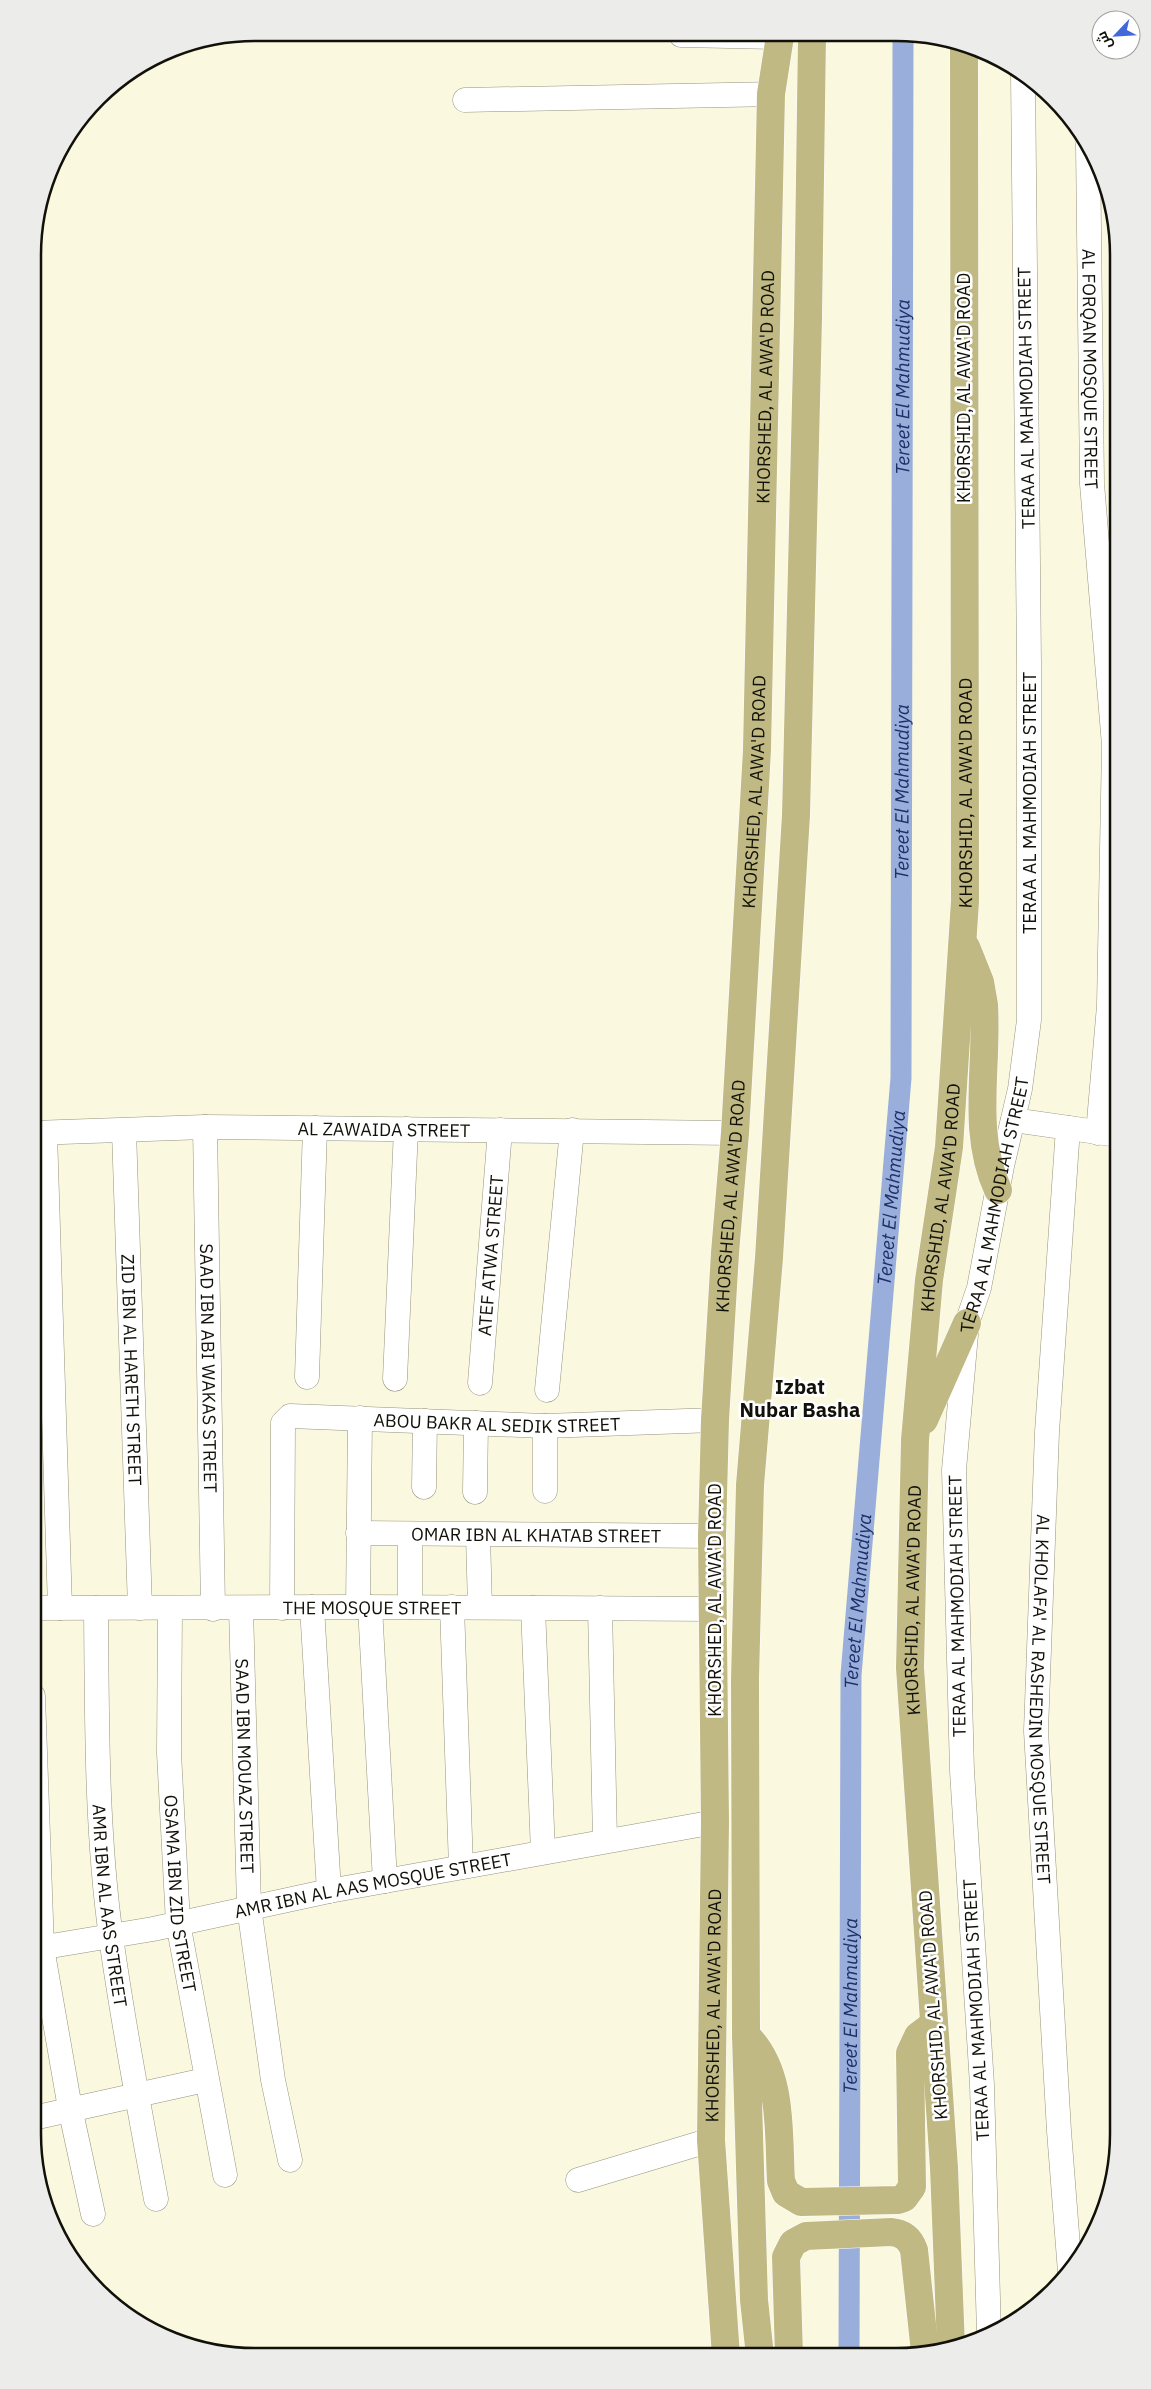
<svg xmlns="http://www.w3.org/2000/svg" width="1151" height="2389" viewBox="0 0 1151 2389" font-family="'IBM Plex Sans',Cairo,sans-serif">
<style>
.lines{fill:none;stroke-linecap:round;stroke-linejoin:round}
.canal{stroke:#9aaedc;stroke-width:21}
.minor-casing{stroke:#96937d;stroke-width:25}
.major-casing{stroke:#fff;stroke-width:29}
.minor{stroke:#fff;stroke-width:24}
.major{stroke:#c0b983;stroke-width:28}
.labels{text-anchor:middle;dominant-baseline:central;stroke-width:5;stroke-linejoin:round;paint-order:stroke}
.street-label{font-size:18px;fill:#121109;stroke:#fff}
.water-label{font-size:19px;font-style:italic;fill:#1d3068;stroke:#fff}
.quarter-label{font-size:20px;font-weight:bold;fill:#121109;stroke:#fff}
.rim{fill:none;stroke:#121109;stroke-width:2.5}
</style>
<rect width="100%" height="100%" fill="#fbf8e0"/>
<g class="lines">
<path class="canal" id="s1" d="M849,2356L851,1675L901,1078L903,37"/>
<g class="minor-casing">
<g id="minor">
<polyline points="681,35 780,37"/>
<polyline points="465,100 771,94"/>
<path id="s2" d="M1088,145L1092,484L1114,745L1109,1006L1098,1133"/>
<polyline points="1013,1120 1118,1135"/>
<path id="s3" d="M205,1127L213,1609"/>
<path id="s4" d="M1068,1128L1047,1432L1036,1731L1059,2131L1070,2272"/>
<path id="s5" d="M124,1131L140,1608"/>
<path id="s6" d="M33,1133L205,1127L735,1133"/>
<polyline points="45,1133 60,1608"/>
<polyline points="307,1377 315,1128"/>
<polyline points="395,1379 406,1129"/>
<path id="s7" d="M480,1383L500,1130"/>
<polyline points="547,1390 572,1130"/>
<polyline points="545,1426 545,1491"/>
<polyline points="424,1487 425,1421"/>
<polyline points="475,1492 476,1423"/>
<path id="s8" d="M358,1533L712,1536"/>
<polyline points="410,1534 410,1607"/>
<polyline points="478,1536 480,1607"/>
<polyline points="312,1607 329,1891"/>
<polyline points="358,1607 360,1418"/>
<polyline points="370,1607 385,1881"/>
<polyline points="452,1607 461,1867"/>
<path id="s9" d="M33,1608L358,1607L712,1609"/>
<path id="s10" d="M96,1608C97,1718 96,1829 111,1937C123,2025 140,2112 156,2199"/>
<path id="s11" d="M170,1608L169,1753L178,1923L225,2175"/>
<path id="s12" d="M241,1608L249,1907L273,2080L290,2160"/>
<path id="s13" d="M282,1608L283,1423L290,1416L545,1426L715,1420"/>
<polyline points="533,1608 543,1852"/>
<polyline points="600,1608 605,1840"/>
<polyline points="33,1696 42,1948 70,2108 93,2214"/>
<path id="s14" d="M33,1949L153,1929L329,1891L715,1822"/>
<polyline points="33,2118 205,2080"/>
<polyline points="578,2180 711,2140"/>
<path id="s15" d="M989,2334L982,2085L962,1771L954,1470L967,1323L979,1288L1002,1166L1020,1089L1029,1020V663L1023,75"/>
</g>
</g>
<g class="major-casing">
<g id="major">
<path d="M966,947L980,982L984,1005C988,1066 971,1133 998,1190"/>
<polyline points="924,1420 967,1323"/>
<path d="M746,2035C784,2072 778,2132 781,2181L786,2193L801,2202L898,2200L904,2198L912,2187L910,2053L918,2036L934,2024"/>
<path id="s16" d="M951,2347L944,2168L910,1668L915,1440L929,1280L949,1147L965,901L964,45"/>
<path id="s17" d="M726,2356L711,2140L715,1822L712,1536L715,1420L725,1253L735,1133L757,750L771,94L780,36"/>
<polyline points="760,2356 754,2300 746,2035 745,1679 750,1485 769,1258 796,815 808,319 812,36"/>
<path d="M789,2356L786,2257L793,2243L806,2236L891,2232C903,2233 910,2239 914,2250L925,2352"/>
</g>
</g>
<use href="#minor" class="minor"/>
<use href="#major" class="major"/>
</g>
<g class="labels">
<g class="street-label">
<text stroke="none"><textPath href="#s2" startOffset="224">AL FORQAN MOSQUE STREET</textPath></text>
<text stroke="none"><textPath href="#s17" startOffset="1971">KHORSHED, AL AWA'D ROAD</textPath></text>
<text transform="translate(963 388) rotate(-90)">KHORSHID, AL AWA'D ROAD</text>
<text transform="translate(1026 398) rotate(-91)">TERAA AL MAHMODIAH STREET</text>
<text stroke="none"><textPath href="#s17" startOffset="1566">KHORSHED, AL AWA'D ROAD</textPath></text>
<text stroke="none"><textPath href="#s16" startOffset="1558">KHORSHID, AL AWA'D ROAD</textPath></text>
<text transform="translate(1029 803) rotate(-90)">TERAA AL MAHMODIAH STREET</text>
<text stroke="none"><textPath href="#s6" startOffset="351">AL ZAWAIDA STREET</textPath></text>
<text stroke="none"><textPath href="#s17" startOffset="1161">KHORSHED, AL AWA'D ROAD</textPath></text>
<text stroke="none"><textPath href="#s16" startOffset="1152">KHORSHID, AL AWA'D ROAD</textPath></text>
<text stroke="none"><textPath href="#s15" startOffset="1134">TERAA AL MAHMODIAH STREET</textPath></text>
<text stroke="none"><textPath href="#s7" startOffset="128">ATEF ATWA STREET</textPath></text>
<text stroke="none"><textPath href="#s3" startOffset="241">SAAD IBN ABI WAKAS STREET</textPath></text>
<text stroke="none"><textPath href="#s5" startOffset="239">ZID IBN AL HARETH STREET</textPath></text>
<text stroke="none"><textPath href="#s13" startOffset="402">ABOU BAKR AL SEDIK STREET</textPath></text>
<text stroke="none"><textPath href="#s8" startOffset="178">OMAR IBN AL KHATAB STREET</textPath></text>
<text transform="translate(714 1600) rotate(-90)">KHORSHED, AL AWA'D ROAD</text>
<text stroke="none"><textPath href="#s16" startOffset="748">KHORSHID, AL AWA'D ROAD</textPath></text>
<text transform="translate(957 1606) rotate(-91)">TERAA AL MAHMODIAH STREET</text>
<text stroke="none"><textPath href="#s9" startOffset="339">THE MOSQUE STREET</textPath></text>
<text stroke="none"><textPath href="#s4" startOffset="572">AL KHOLAFA' AL RASHEDIN MOSQUE STREET</textPath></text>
<text stroke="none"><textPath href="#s12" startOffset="158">SAAD IBN MOUAZ STREET</textPath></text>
<text stroke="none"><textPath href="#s14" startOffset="346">AMR IBN AL AAS MOSQUE STREET</textPath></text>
<text stroke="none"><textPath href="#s11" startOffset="286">OSAMA IBN ZID STREET</textPath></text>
<text stroke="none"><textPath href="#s10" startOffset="298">AMR IBN AL AAS STREET</textPath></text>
<text stroke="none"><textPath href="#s17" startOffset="351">KHORSHED, AL AWA'D ROAD</textPath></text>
<text transform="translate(933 2005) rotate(-94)">KHORSHID, AL AWA'D ROAD</text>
<text transform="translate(976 2010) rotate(-93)">TERAA AL MAHMODIAH STREET</text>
</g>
<g class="water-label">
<text stroke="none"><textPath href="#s1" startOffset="1971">Tereet El Mahmudiya</textPath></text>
<text stroke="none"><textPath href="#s1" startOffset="1566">Tereet El Mahmudiya</textPath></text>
<text stroke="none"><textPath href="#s1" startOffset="1160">Tereet El Mahmudiya</textPath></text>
<text stroke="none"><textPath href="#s1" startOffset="755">Tereet El Mahmudiya</textPath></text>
<text stroke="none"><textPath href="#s1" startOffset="350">Tereet El Mahmudiya</textPath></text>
</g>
<g class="quarter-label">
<text x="800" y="1386">Izbat<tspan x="800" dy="23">Nubar Basha</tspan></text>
</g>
</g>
<path d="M0 0H1151V2389H0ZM255 41H896A214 214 0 0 1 1110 255V2134A214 214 0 0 1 896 2348H255A214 214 0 0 1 41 2134V255A214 214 0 0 1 255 41Z" fill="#ececeb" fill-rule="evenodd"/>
<path class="rim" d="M255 41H896A214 214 0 0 1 1110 255V2134A214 214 0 0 1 896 2348H255A214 214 0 0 1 41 2134V255A214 214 0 0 1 255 41Z"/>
<g transform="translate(1116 35) rotate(245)"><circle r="24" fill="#ffffff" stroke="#a0a09d"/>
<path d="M0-4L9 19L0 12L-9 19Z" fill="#4268da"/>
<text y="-8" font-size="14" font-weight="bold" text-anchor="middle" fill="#121109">ش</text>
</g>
</svg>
